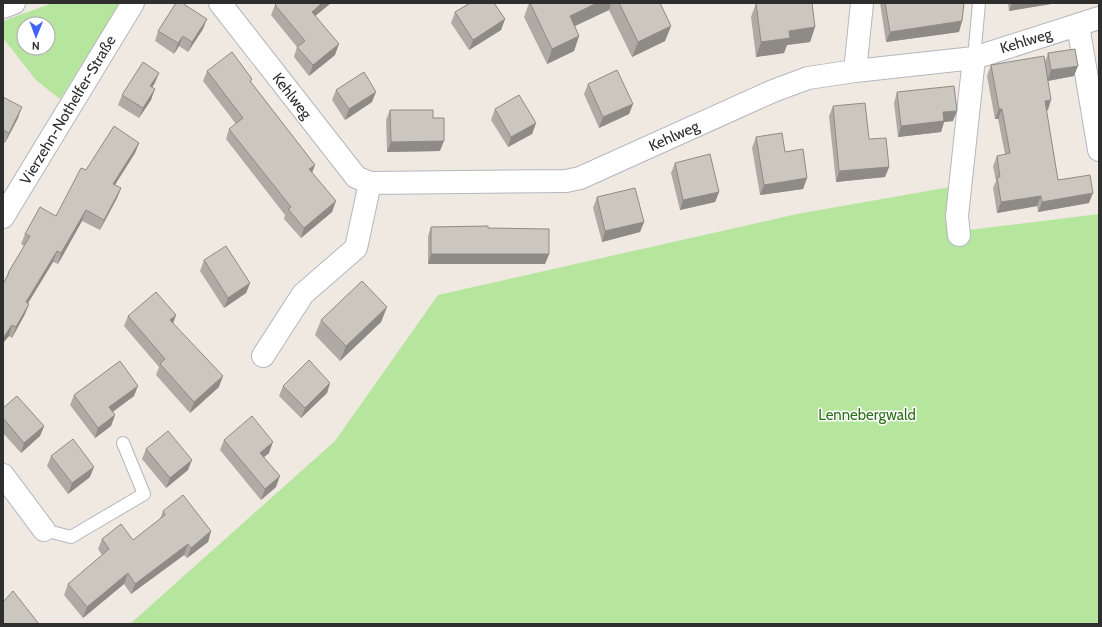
<svg xmlns="http://www.w3.org/2000/svg" width="1102" height="627" viewBox="0 0 1102 627" font-family="Cabin,sans-serif">
<style>
.green{fill:#b6e59e;fill-rule:evenodd}
.lines{fill:none;stroke-linecap:round;stroke-linejoin:round}
.lane-casing{stroke:#b4b7c1;stroke-width:14}
.street-casing{stroke:#b4b7c1;stroke-width:24}
.lane{stroke:#fff;stroke-width:12}
.street{stroke:#fff;stroke-width:22}
.wall{fill:#afaba4}
.shaded-wall{fill:#8e8b86}
.building{fill:#cbc7bf;stroke:#8e8b86}
.labels{text-anchor:middle;dominant-baseline:central;stroke-width:3;stroke-linejoin:round;paint-order:stroke}
.street-label{font-size:15px;fill:#2e2e2e;stroke:#fff}
.park-label{font-size:15px;fill:#2c6e1b;stroke:#fff}
</style>
<rect width="100%" height="100%" fill="#efe9e1"/>
<g class="green">
<path d="M53,3H121L60,99L36,80L3,38V21ZM24,24H48V48H24Z"/>
<polygon points="967,184 968,230 1099,214 1099,624 130,624 335,441 438,295 797,214"/>
</g>
<g class="lines">
<g class="lane-casing">
<g id="lane">
<polyline points="974,58 979,3"/>
<polyline points="44,530 71,537 144,494 123,443"/>
</g>
</g>
<g class="street-casing">
<g id="street">
<polyline points="220,3 356,177 370,183 566,181 580,178 773,91 808,78 855,71 974,58 1099,18"/>
<polyline points="3,7 14,3"/>
<polyline points="1078,25 1099,150"/>
<polyline points="855,71 862,3"/>
<polyline points="3,217 133,3"/>
<polyline points="959,235 957,216 974,58"/>
<polyline points="263,356 303,294 356,248 370,183"/>
<polyline points="3,475 44,530"/>
</g>
</g>
<use href="#lane" class="lane"/>
<use href="#street" class="street"/>
</g>
<g class="wall">
<polygon points="277,3 331,3 315,16 335,55 309,76 294,57 297,47 271,15 275,5"/>
<polygon points="529,3 660,3 671,26 665,41 632,57 609,10 575,26 579,36 574,51 547,64 524,17"/>
<polygon points="756,3 812,3 815,27 810,42 787,45 784,53 756,57 751,17"/>
<polygon points="880,3 964,3 962,21 959,32 886,42"/>
<polygon points="1008,3 1051,3 1051,4 1009,11"/>
<polygon points="455,12 505,19 501,30 469,50 451,23"/>
<polygon points="203,29 188,52 179,46 174,54 155,41 158,31"/>
<polygon points="1048,53 1074,76 1048,81 1048,110 1046,111 1058,180 1089,203 1038,212 1037,206 997,213 993,188 996,181 993,166 997,156 1005,154 998,119 995,119 987,76 991,65 1045,62"/>
<polygon points="207,71 252,79 251,82 315,165 312,173 332,212 301,238 284,219 285,215 226,139 229,129 236,124 203,81"/>
<polygon points="155,83 152,87 151,100 139,118 118,105 122,95"/>
<polygon points="588,84 633,104 629,114 599,128 584,94"/>
<polygon points="336,90 372,102 345,120 332,100"/>
<polygon points="897,92 953,121 944,122 941,132 898,137 894,103"/>
<polygon points="3,97 18,118 5,143 3,142"/>
<polygon points="833,106 869,139 889,167 885,177 836,182 829,116"/>
<polygon points="495,109 536,123 532,134 508,147 491,120"/>
<polygon points="390,110 433,118 440,151 387,152 386,120"/>
<polygon points="756,137 785,152 807,178 803,189 760,195 752,148"/>
<polygon points="139,143 135,153 115,185 121,188 117,198 100,230 82,221 58,264 53,262 28,303 29,304 25,314 12,338 9,336 3,343 3,284 8,273 24,246 21,244 25,234 56,216 86,170"/>
<polygon points="675,163 719,192 715,202 680,210 671,173"/>
<polygon points="597,197 644,222 640,232 602,242 593,208"/>
<polygon points="431,227 488,228 549,254 545,264 428,264 428,236"/>
<polygon points="204,260 250,283 246,293 224,308 200,271"/>
<polygon points="387,307 381,322 340,361 315,335 321,320"/>
<polygon points="176,315 173,323 219,387 190,413 156,375 159,367 124,326 128,316"/>
<polygon points="330,383 327,393 301,418 279,396 283,386"/>
<polygon points="74,395 134,396 113,412 115,415 111,426 95,438 70,405"/>
<polygon points="3,408 44,426 40,436 21,453 3,433"/>
<polygon points="224,440 269,453 264,457 276,487 261,500 220,450"/>
<polygon points="146,449 188,470 166,488 142,459"/>
<polygon points="51,456 90,477 68,494 47,466"/>
<polygon points="163,511 211,531 208,542 187,558 184,555 131,594 124,584 83,618 64,595 68,584 102,555 98,549 102,539 133,540 160,519"/>
</g>
<g class="shaded-wall">
<polygon points="322,3 331,3 308,22 312,12"/>
<polygon points="597,3 611,3 609,10 564,31 570,16"/>
<polygon points="1012,3 1051,3 1051,4 1009,11"/>
<polygon points="207,19 203,29 188,52 192,42"/>
<polygon points="505,19 501,30 469,50 473,40"/>
<polygon points="962,21 959,32 886,42 890,32"/>
<polygon points="671,26 665,41 632,57 638,42"/>
<polygon points="815,27 810,42 787,45 784,53 756,57 761,42 789,31"/>
<polygon points="183,36 179,46 174,54 178,43"/>
<polygon points="579,36 574,51 547,64 552,49"/>
<polygon points="339,44 335,55 309,76 313,65"/>
<polygon points="1078,66 1074,76 1047,81 1051,70"/>
<polygon points="159,73 155,83 146,96 150,86"/>
<polygon points="155,89 151,100 139,118 143,108"/>
<polygon points="376,92 372,102 345,120 349,109"/>
<polygon points="1051,100 1048,110 1041,112 1045,101"/>
<polygon points="633,104 629,114 599,128 603,117"/>
<polygon points="22,107 18,118 5,143 9,133"/>
<polygon points="999,109 1002,109 998,119 995,119"/>
<polygon points="957,111 953,121 944,122 941,132 898,137 901,126 943,112"/>
<polygon points="536,123 532,134 508,147 511,137"/>
<polygon points="444,141 440,151 387,152 391,142"/>
<polygon points="139,143 135,153 109,194 113,184"/>
<polygon points="315,165 311,175 309,169"/>
<polygon points="889,167 885,177 836,182 839,171"/>
<polygon points="807,178 803,189 760,195 764,185"/>
<polygon points="121,188 117,198 100,230 104,220"/>
<polygon points="719,192 715,202 680,210 683,200"/>
<polygon points="1093,193 1089,203 1038,212 1042,202"/>
<polygon points="1041,196 1037,206 997,213 1001,202"/>
<polygon points="336,201 332,212 301,238 304,228"/>
<polygon points="86,210 82,221 58,264 61,253"/>
<polygon points="644,222 640,232 602,242 605,231"/>
<polygon points="57,251 53,262 22,313 26,302"/>
<polygon points="431,254 549,254 545,264 428,264"/>
<polygon points="250,283 246,293 224,308 228,298"/>
<polygon points="29,304 25,314 12,338 16,327"/>
<polygon points="387,307 381,322 340,361 346,346"/>
<polygon points="176,315 172,326 170,320"/>
<polygon points="12,325 9,336 3,343 3,338"/>
<polygon points="223,376 219,387 190,413 194,402"/>
<polygon points="330,383 327,393 301,418 305,408"/>
<polygon points="138,386 134,396 105,417 109,407"/>
<polygon points="115,415 111,426 95,438 98,428"/>
<polygon points="44,426 40,436 21,453 24,443"/>
<polygon points="273,442 269,453 257,463 260,453"/>
<polygon points="192,460 188,470 166,488 170,478"/>
<polygon points="94,467 90,477 68,494 72,483"/>
<polygon points="280,476 276,487 261,500 265,489"/>
<polygon points="211,531 208,542 187,558 191,548"/>
<polygon points="188,544 184,555 131,594 135,584"/>
<polygon points="128,573 124,584 83,618 87,607"/>
</g>
<g class="building">
<polygon points="176,3 182,3 207,19 192,42 183,36 178,43 158,31"/>
<polygon points="277,3 322,3 312,12 339,44 313,65 297,47 305,41 275,5"/>
<polygon points="470,3 494,3 505,19 473,40 455,12"/>
<polygon points="530,3 597,3 570,16 579,36 552,49"/>
<polygon points="619,3 660,3 671,26 638,42"/>
<polygon points="756,3 812,3 815,27 789,31 790,38 761,42"/>
<polygon points="885,3 964,3 962,21 890,32"/>
<polygon points="1075,49 1078,66 1051,70 1048,53"/>
<polygon points="232,52 252,79 250,81 315,165 309,169 336,201 304,228 288,209 291,207 229,129 243,118 207,71"/>
<polygon points="1044,56 1051,100 1045,101 1058,180 1090,175 1093,193 1042,202 1041,196 1001,202 997,177 1000,177 997,156 1010,153 1002,109 999,109 991,65"/>
<polygon points="143,62 159,73 150,86 155,89 143,108 122,95"/>
<polygon points="617,70 633,104 603,117 588,84"/>
<polygon points="364,72 376,92 349,109 336,90"/>
<polygon points="954,86 957,111 943,112 944,121 901,126 897,92"/>
<polygon points="519,95 536,123 511,137 495,109"/>
<polygon points="3,97 22,107 9,133 3,130"/>
<polygon points="865,103 869,139 886,138 889,167 839,171 833,106"/>
<polygon points="390,110 433,110 433,118 444,118 444,141 391,142"/>
<polygon points="114,126 139,143 113,184 121,188 104,220 86,210 61,253 57,251 26,302 29,304 16,327 12,325 3,338 3,284 9,273 8,273 30,236 25,234 40,207 56,216 81,168 86,170"/>
<polygon points="782,133 785,152 803,149 807,178 764,185 756,137"/>
<polygon points="710,154 719,192 683,200 675,163"/>
<polygon points="635,188 644,222 605,231 597,197"/>
<polygon points="488,226 488,228 549,229 549,254 431,254 431,227"/>
<polygon points="226,246 250,283 228,298 204,260"/>
<polygon points="362,281 387,307 346,346 321,320"/>
<polygon points="156,292 176,315 170,320 223,376 194,402 160,364 165,359 128,316"/>
<polygon points="309,360 330,383 305,408 283,386"/>
<polygon points="120,361 138,386 109,407 115,415 98,428 74,395"/>
<polygon points="17,396 44,426 24,443 3,418 3,408"/>
<polygon points="252,416 273,442 260,453 280,476 265,489 224,440"/>
<polygon points="168,431 192,460 170,478 146,449"/>
<polygon points="73,439 94,467 72,483 51,456"/>
<polygon points="183,495 211,531 191,548 188,544 135,584 128,573 87,607 68,584 109,549 102,539 121,524 133,540 165,515 163,511"/>
<polygon points="13,591 39,624 3,624 3,602"/>
</g>
<g class="labels">
<g class="street-label">
<text transform="translate(1026 41) rotate(-17)">Kehlweg</text>
<text transform="translate(292 96) rotate(52)">Kehlweg</text>
<text transform="translate(68 110) rotate(-59)">Vierzehn-Nothelfer-Straße</text>
<text transform="translate(674 136) rotate(-24)">Kehlweg</text>
</g>
<g class="park-label">
<text x="867" y="415">Lennebergwald</text>
</g>
</g>
<rect width="1102" height="627" fill="none" stroke="#2e2e2e" stroke-width="8"/>
<g transform="translate(36 36) rotate(181)"><circle r="19" fill="#ffffff" stroke="#ababab"/>
<path d="M0-3L7 15L0 10L-7 15Z" fill="#4264fb"/>
<text y="-6" font-size="11" font-weight="bold" text-anchor="middle" fill="#2e2e2e">N</text>
</g>
</svg>
